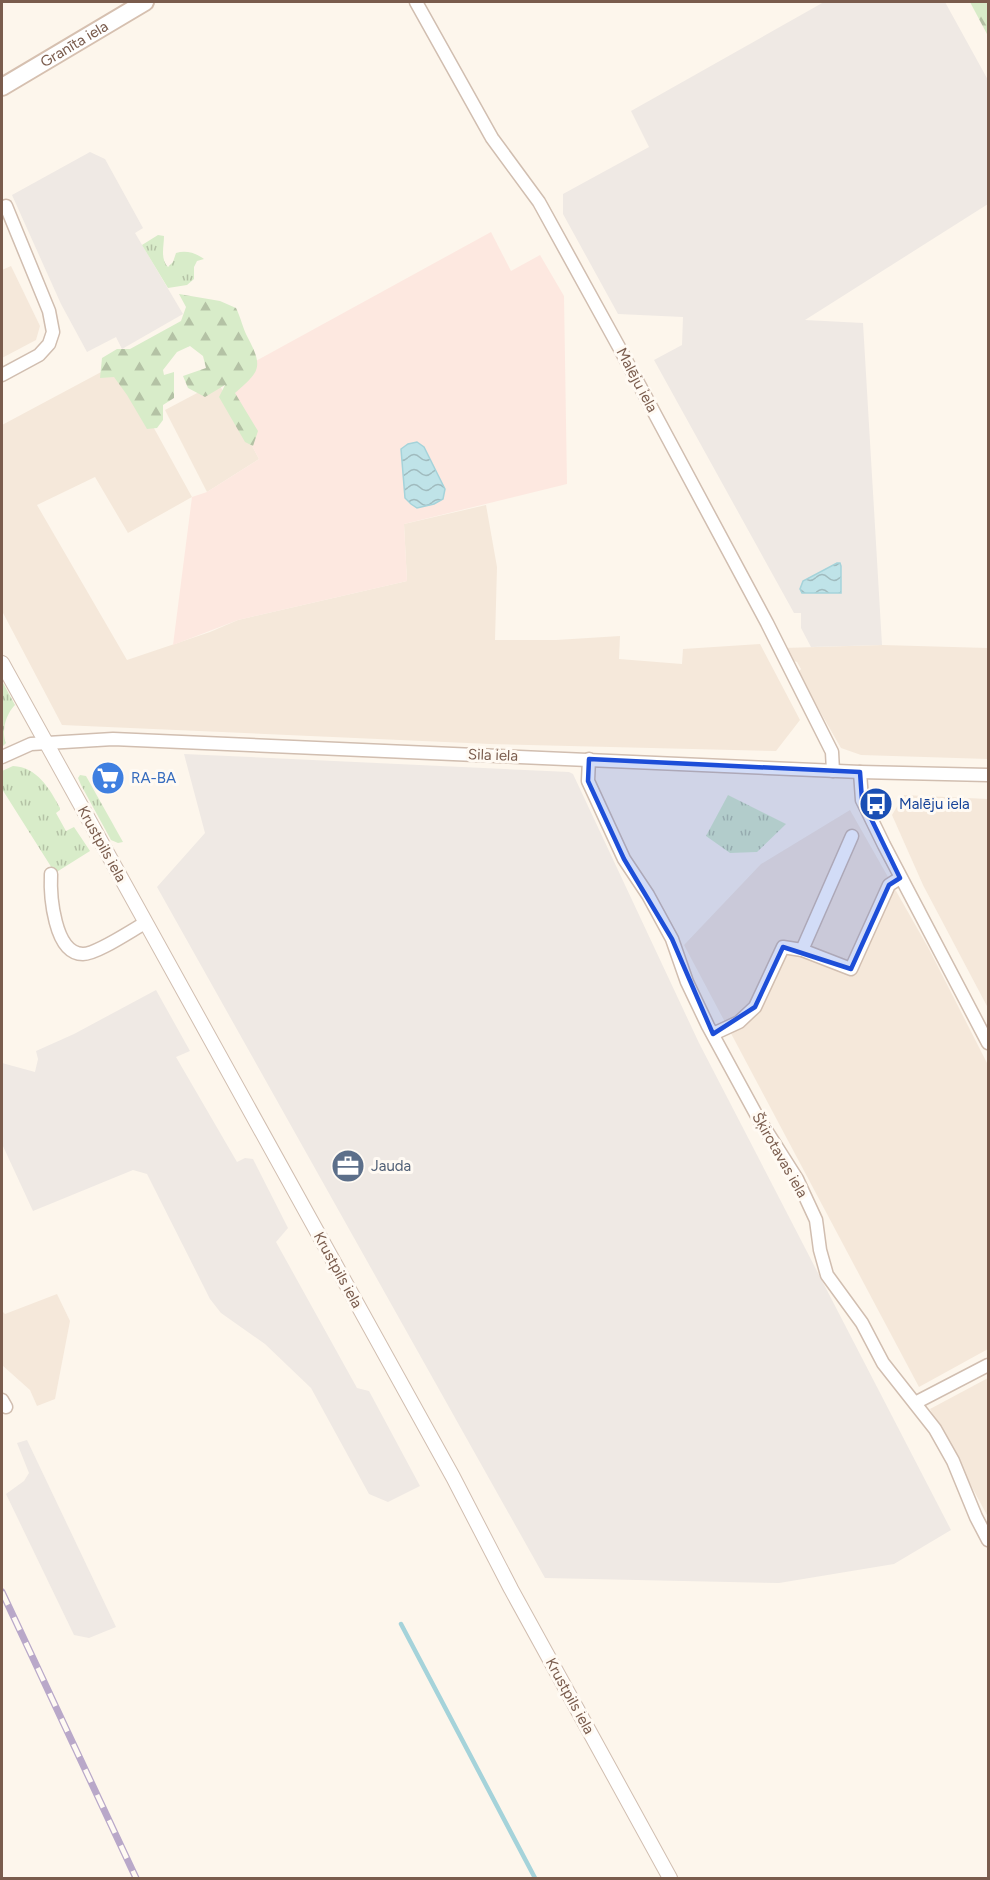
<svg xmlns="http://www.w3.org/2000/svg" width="990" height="1880" viewBox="0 0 990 1880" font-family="Figtree,sans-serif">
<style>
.residential{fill:#f5e8da}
.commercial{fill:#fde8e0}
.industrial{fill:#efe9e4}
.grass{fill:url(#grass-tufts)}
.forest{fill:url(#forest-firs)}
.water{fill:url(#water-waves);stroke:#a5d3da;stroke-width:1.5}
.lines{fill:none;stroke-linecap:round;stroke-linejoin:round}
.stream{stroke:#a5d3da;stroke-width:4.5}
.minor-casing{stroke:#d1beb0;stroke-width:15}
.tertiary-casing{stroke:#d1beb0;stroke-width:16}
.secondary-casing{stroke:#d6c0b0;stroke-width:20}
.minor{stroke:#fff;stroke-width:12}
.tertiary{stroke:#fff;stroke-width:14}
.secondary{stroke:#fff;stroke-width:16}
.rail-casing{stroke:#b9a8c9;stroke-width:7}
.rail{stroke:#fffaf3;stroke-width:4.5;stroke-dasharray:14;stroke-linecap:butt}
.marked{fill:#1d4ed8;fill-opacity:0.2;stroke:#1d4ed8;stroke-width:4.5;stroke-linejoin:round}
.labels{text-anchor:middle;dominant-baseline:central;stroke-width:6;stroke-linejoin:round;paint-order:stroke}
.street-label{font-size:15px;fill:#7a5c4d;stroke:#fffaf3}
.shop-label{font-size:15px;fill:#366cbe;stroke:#fffaf3;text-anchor:start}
.transit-label{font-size:15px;fill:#164399;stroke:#fffaf3;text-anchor:start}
.service-label{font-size:15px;fill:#4e5e75;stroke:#fffaf3;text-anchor:start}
</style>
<defs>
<pattern id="grass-tufts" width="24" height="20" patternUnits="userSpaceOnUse" patternTransform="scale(1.5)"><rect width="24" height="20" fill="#d8ecc9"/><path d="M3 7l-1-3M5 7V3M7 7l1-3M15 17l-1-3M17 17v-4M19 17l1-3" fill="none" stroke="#b4c2a5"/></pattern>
<pattern id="forest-firs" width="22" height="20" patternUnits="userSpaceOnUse" patternTransform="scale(1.5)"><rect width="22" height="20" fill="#d8ecc9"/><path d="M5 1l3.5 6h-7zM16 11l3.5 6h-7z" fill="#b4c2a5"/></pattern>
<pattern id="water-waves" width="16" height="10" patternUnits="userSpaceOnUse" patternTransform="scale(1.5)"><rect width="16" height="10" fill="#bfe3e8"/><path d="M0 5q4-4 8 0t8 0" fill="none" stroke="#a0bbbe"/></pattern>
</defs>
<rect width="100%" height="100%" fill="#fdf6ec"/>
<g class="residential">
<polygon points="11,266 40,326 36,340 2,358 2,270"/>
<polygon points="118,363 192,497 128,533 95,477 37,505 127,660 210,632 238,620 407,581 404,524 486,505 497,567 495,640 556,640 620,636 619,659 682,664 683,649 760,644 800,720 776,751 490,744 62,725 2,611 2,425"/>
<polygon points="218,382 259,459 207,492 165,410"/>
<polygon points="882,645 988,648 988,759 861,755 841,748 798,673 801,669 797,662 791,660 784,648"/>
<polygon points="904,795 988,799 988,1008 923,885 892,815"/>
<polygon points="850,810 929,949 988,1065 988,1349 919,1387 684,945 761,864"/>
<polygon points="57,1294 70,1321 55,1399 37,1406 30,1390 2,1365 2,1311 5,1314"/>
<polygon points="988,1378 988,1517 930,1409"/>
</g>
<polygon class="commercial" points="491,232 511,271 540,255 564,296 567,484 404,524 407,581 238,620 173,645 192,497 207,492 259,459 229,404 241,369"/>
<g class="industrial">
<polygon points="824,2 945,2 988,80 988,204 805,320 863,323 882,645 811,647 801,628 801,613 794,613 654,360 682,345 683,317 618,314 563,214 563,194 649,147 631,111"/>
<polygon points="90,152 105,159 143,228 135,233 183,314 122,349 116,337 87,352 61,304 12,195"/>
<polygon points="184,754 569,772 573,774 699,1043 951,1530 894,1564 779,1583 545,1578 157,887 205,833"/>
<polygon points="156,990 190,1051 176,1057 237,1162 245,1158 253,1159 288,1228 276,1242 357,1388 369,1391 420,1486 388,1502 369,1494 311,1388 265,1344 221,1313 210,1299 147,1174 133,1170 33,1211 2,1144 2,1063 35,1072 38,1059 36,1051 74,1034"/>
<polygon points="27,1440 116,1627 89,1638 74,1635 6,1494 24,1481 29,1473 17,1443"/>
</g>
<g class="grass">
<path d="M158,235L164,236C164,246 160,259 168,267L173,262L176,253C186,250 196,253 204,259L197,261L194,267V279L187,285L168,288L142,245Z"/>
<path d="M2,681L15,705C6,714 1,731 6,743L2,747Z"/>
<path d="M13,766C37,767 50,789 60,808V810L56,813L66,831L74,827L90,851L55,873L2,789V771Z"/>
<polygon points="80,775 86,776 123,842 118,843 111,840 81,785 78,778"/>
<polygon points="728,795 786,824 757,852 730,853 706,836"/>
</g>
<g class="forest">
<polygon points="970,2 988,2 988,36"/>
<path d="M179,294L220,301L236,308C241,318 243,329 248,338C264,368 259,372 235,393L258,431L253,446L245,442L219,397L225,385L205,397L188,388L183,376L206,368L203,356L190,346L177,352L163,370L164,375L174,372V398L163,405V420L157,428L147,429L127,395L114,377L100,378L102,358L117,349H130L181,321L186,307Z"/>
</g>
<g class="water">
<polygon points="417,442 424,447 445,489 443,499 434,504 417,508 411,504 405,498 401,449 408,444"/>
<polygon points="837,563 840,563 841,566 841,593 802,593 800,589 803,581"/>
</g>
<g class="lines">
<polyline class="stream" points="401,1624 535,1878"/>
<g class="minor-casing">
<g id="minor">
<polyline points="416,2 492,138 539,202 620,349 767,623 832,752 833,771"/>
<polyline points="2,375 39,355 49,344 53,332 49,311 6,206"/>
<polyline points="2,757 31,744 113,739 860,772 988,775"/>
<polyline points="589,759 588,781 624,859 648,895 672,939 687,982 708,1026 757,1116 797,1179 816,1220 820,1250 827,1275 862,1323 883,1363 935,1429 953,1461 976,1517 988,1540"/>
<polyline points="860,772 862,800 884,845 988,1043"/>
<path d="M51,874C50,895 54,954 83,954C97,954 132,930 145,923"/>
<polyline points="802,950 852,836"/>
<polyline points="713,1034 739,1022 755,1007 783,947 802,950 851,969 889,885 900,878"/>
<polyline points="2,1400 6,1407"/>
<polyline points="915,1403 988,1365"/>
</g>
</g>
<g class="tertiary-casing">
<polyline id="tertiary" points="2,663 453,1477 511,1589 670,1878"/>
</g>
<g class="secondary-casing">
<g id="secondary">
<path id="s1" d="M2,87L145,2"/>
</g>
</g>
<use href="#minor" class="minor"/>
<use href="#tertiary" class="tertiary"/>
<use href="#secondary" class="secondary"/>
<g class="rail-casing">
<polyline id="rail" points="2,1592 136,1878"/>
</g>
<use href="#rail" class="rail"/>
</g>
<path class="marked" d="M589,759L860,772L862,800L900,878L889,885L851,969L783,947L755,1007L713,1034L672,939L624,859L588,781Z"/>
<defs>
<g id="supermarket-disc" transform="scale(1.725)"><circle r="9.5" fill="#3f7fe0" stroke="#fffaf3"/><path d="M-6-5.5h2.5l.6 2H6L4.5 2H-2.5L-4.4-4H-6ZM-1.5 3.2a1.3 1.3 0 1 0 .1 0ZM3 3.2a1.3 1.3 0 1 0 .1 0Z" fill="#fff"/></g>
<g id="bus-disc" transform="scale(1.725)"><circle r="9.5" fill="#1a4fb4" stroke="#fffaf3"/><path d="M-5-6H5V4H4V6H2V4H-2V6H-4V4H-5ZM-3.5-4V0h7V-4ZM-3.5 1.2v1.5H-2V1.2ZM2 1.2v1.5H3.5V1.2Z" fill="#fff"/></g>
<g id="office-disc" transform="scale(1.725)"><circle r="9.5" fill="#5c6f8a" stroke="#fffaf3"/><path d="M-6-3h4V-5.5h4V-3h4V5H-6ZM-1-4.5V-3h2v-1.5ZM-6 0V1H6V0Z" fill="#fff"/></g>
</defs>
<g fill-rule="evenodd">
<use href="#supermarket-disc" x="108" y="778"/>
<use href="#bus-disc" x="876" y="804"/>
<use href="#office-disc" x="348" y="1166"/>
</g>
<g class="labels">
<g class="street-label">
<text stroke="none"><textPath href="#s1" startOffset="84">Granīta iela</textPath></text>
<text transform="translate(637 380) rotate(62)">Malēju iela</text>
<text transform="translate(493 755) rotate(2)">Sila iela</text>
<text transform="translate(102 844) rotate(61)">Krustpils iela</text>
<text transform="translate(780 1155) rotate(60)">Šķirotavas iela</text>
<text transform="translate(338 1270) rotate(61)">Krustpils iela</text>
<text transform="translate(570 1696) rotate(61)">Krustpils iela</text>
</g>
<g class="shop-label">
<text x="131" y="778">RA-BA</text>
</g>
<g class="transit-label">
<text x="899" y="804">Malēju iela</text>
</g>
<g class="service-label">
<text x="371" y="1166">Jauda</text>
</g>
</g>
<rect width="990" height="1880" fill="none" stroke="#7a5c4d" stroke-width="6"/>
</svg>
